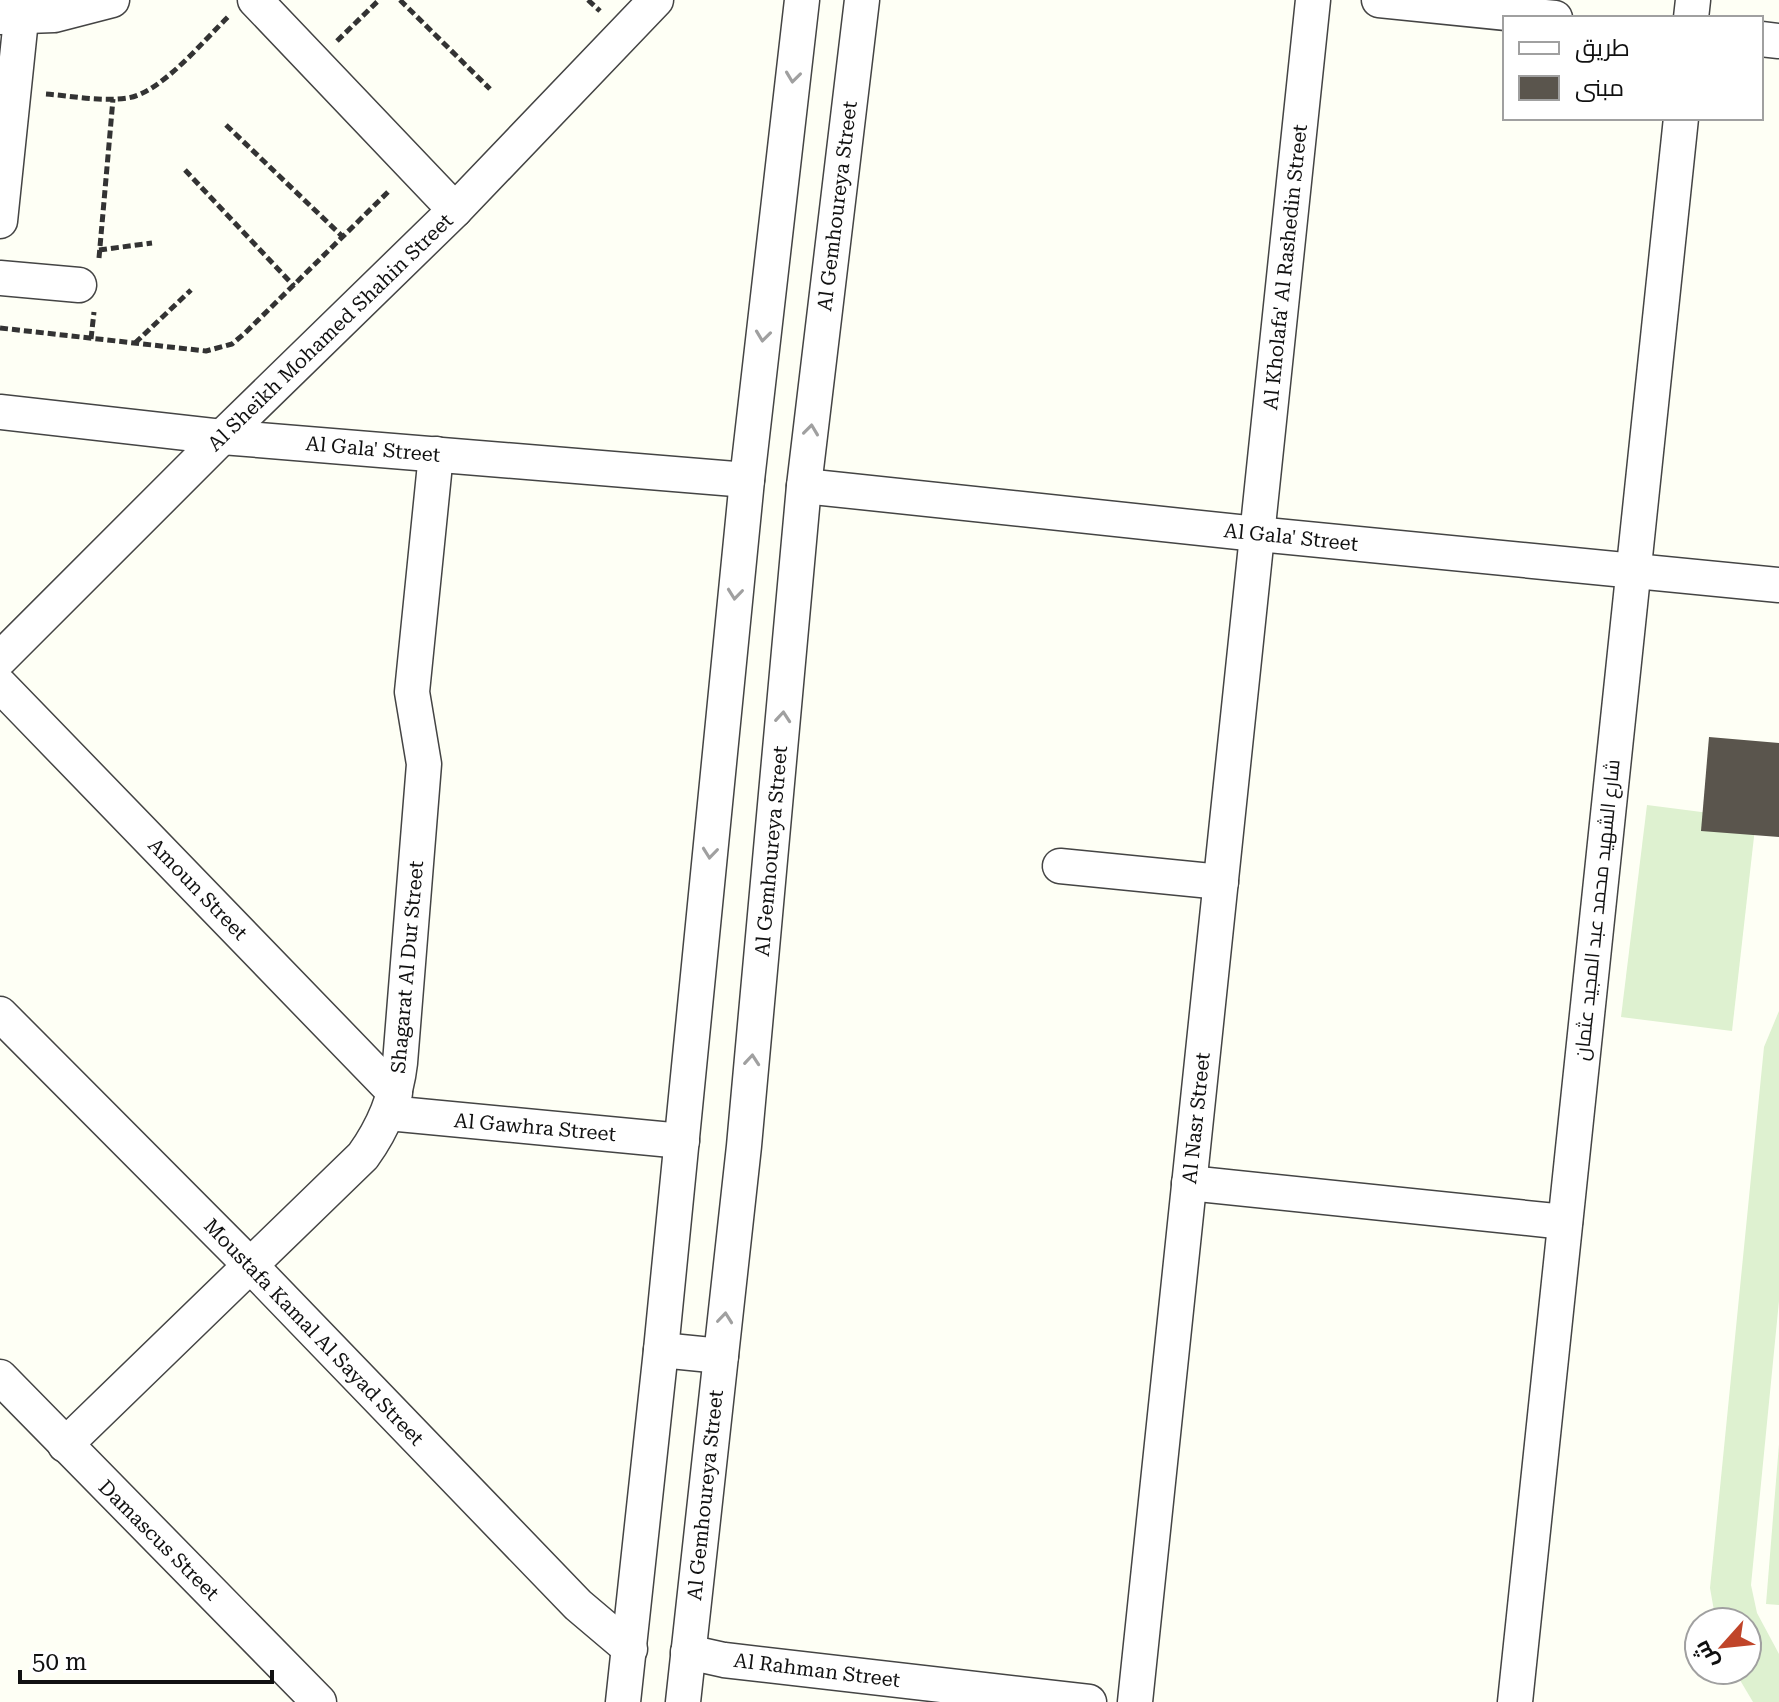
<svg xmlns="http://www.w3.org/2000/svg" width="1779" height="1702" viewBox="0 0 1779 1702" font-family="'Roboto Serif',Cairo,serif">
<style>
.pitch{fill:#def1d0}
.building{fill:#5a554d}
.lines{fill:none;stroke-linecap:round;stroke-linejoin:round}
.minor-casing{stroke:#444;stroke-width:37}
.path{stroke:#333;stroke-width:5;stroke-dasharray:8 4;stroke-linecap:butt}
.minor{stroke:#fff;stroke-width:34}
.oneway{stroke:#a0a0a0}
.labels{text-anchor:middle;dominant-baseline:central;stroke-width:8;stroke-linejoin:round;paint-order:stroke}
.street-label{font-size:20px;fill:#111;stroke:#fff}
</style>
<rect width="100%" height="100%" fill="#fefff5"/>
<g class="pitch">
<polygon points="1647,805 1756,819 1732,1031 1621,1017"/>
<polygon points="1779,1011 1779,1301 1751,1585 1757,1613 1779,1654 1779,1702 1753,1702 1734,1670 1747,1670 1747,1622 1716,1622 1710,1588 1764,1047"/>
<polygon points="1779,1444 1779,1605 1766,1604"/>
</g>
<polygon class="building" points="1709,737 1779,743 1779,837 1701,831"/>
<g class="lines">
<g class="minor-casing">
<g id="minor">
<polyline points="255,0 455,210"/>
<polyline points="1379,0 1555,18"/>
<polyline points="0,17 54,15 112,0"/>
<polyline points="1691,18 1693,0"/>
<polyline points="1761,39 1779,41"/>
<polyline points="0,221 23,0"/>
<polyline points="0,278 79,285"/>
<polyline points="0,412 222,437 747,480"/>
<polyline points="804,486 1257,534 1779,585"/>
<polyline points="0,659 222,437 455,210 656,0"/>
<polyline points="0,685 395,1093"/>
<polyline points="1060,866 1221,882"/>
<polyline points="0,1014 250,1265 578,1605 630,1649"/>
<polyline points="388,1113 682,1141"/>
<polyline points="1189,1183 1565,1222"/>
<polyline points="661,1350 721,1356"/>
<polyline points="0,1377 319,1702"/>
<path d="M65,1445L363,1156C384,1127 396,1098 400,1063L424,764L412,692L436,454"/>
<polyline points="688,1652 724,1660 1089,1702"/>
<polyline points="623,1702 661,1350 747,480 802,0"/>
<polyline points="683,1702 744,1146 804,486 862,0"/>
<polyline points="1135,1702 1313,0"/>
<polyline points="1515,1702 1681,118"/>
</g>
</g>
<g class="path">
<polyline points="400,0 490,89"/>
<polyline points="588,0 600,11"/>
<polyline points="337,41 379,0"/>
<path d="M46,94C72,96 102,102 128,98C162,92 203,41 229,16"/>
<polyline points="226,125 343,237"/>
<polyline points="185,170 294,286"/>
<polyline points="99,250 152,243"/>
<polyline points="99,258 113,99"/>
<polyline points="0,328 206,351 232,344 245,333 390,190"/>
<polyline points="91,339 94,312"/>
<polyline points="135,343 191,290"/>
</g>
<use href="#minor" class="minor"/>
</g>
<defs><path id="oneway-chevron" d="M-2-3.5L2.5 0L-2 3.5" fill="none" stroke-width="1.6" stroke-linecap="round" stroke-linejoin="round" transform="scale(2)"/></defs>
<g class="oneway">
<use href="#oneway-chevron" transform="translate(793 77) rotate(97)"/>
<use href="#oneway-chevron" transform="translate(763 336) rotate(97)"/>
<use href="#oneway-chevron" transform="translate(811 430) rotate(-83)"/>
<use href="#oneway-chevron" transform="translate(735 594) rotate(96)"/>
<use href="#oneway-chevron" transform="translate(783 717) rotate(-85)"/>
<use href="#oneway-chevron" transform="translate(710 853) rotate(96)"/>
<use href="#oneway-chevron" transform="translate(752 1060) rotate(-85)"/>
<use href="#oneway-chevron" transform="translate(725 1318) rotate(-84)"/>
</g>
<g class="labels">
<g class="street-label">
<text transform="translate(837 206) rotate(-83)">Al Gemhoureya Street</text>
<text transform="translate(1285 267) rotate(-84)">Al Kholafa' Al Rashedin Street</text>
<text transform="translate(330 332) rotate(-44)">Al Sheikh Mohamed Shahin Street</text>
<text transform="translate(373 449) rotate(5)">Al Gala' Street</text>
<text transform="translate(1291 537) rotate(6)">Al Gala' Street</text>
<text transform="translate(771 851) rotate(-85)">Al Gemhoureya Street</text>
<text transform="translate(198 889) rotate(46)">Amoun Street</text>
<text transform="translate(1597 910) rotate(-84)">شارع الشهيد محمد عبد المجيد عثمان</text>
<text transform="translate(407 967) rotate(-85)">Shagarat Al Dur Street</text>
<text transform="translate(1196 1118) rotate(-84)">Al Nasr Street</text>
<text transform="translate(535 1127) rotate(5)">Al Gawhra Street</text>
<text transform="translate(314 1332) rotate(46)">Moustafa Kamal Al Sayad Street</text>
<text transform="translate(705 1495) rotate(-84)">Al Gemhoureya Street</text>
<text transform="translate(159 1540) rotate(45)">Damascus Street</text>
<text transform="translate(817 1670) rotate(7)">Al Rahman Street</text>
</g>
</g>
<rect x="1503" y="16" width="260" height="104" fill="#ffffff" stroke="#a0a0a0" stroke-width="2"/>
<rect x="1519" y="42" width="40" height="12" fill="#ffffff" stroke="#a0a0a0" stroke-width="2"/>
<text x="1575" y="56" font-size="24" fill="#111111">طريق</text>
<rect x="1519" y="76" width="40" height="24" fill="#5a554d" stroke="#a0a0a0" stroke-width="2"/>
<text x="1575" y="96" font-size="24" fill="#111111">مبنى</text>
<g transform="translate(1723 1646) rotate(243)"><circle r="38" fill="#ffffff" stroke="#a0a0a0" stroke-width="2"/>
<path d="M0-6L14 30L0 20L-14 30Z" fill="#c0452a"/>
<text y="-12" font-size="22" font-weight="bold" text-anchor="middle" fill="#111111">ش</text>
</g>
<path d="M20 1670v12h252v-12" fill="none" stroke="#111111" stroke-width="4"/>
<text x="32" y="1670" font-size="24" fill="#111111" stroke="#ffffff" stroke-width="6" paint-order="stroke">50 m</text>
</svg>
